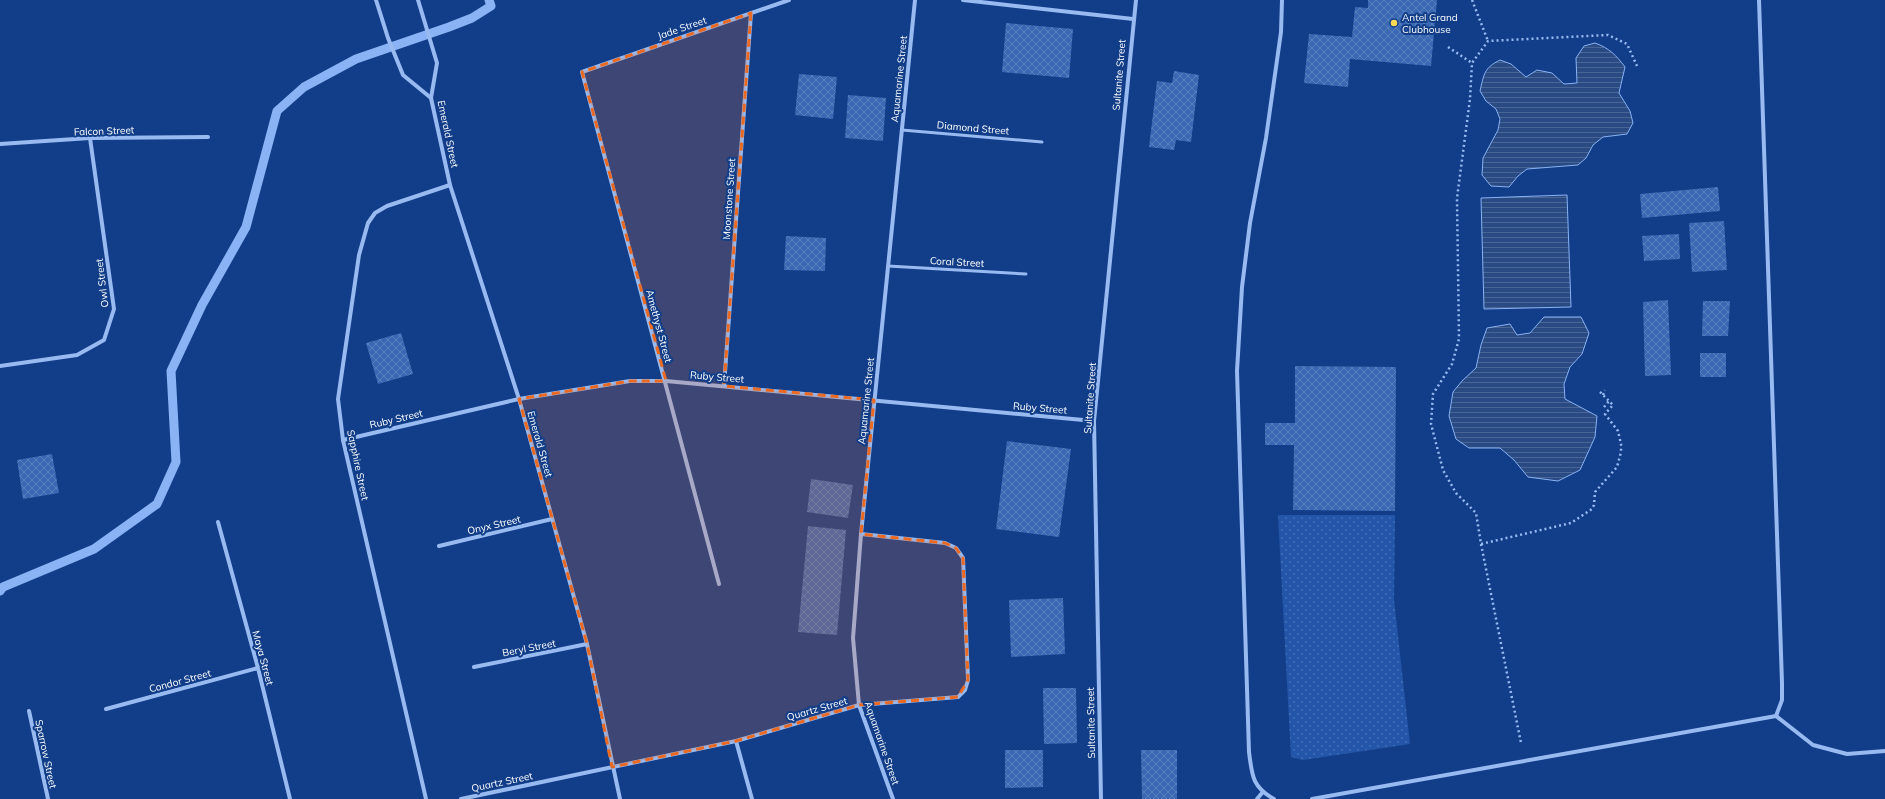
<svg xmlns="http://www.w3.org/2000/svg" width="1885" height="799" viewBox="0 0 1885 799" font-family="Mulish,sans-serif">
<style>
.grass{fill:url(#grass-dots)}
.water{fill:url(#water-rules);stroke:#89b3f4}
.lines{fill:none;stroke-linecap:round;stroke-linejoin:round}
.stream{stroke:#89b3f4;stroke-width:9}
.building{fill:url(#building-cross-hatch)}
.path{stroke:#97baf1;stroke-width:2.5;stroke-dasharray:2 3;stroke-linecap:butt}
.service{stroke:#97baf1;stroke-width:3}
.minor{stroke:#97baf1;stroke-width:4}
.marked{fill:#ea6a24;fill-opacity:0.2;stroke:#ea6a24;stroke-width:3;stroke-dasharray:8 5;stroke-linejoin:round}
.poi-dot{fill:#ffda57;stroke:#123e89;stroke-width:1.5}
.labels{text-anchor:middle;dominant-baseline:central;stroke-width:4;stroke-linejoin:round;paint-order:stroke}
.poi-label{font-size:10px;fill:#fff;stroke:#123e89;text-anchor:start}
.street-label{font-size:10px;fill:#fff;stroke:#123e89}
</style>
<defs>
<pattern id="grass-dots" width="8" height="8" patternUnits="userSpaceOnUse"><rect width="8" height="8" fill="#2356a8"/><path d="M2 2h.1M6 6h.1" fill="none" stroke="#446fb5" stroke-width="1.8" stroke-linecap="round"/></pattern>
<pattern id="water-rules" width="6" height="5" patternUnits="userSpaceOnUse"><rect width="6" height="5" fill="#294a82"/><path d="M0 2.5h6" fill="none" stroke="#496595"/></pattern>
<pattern id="building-cross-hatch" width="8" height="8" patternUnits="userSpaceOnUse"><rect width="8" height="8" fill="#3a68b3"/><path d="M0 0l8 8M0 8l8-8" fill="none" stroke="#587fbe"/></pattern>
</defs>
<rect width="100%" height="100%" fill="#123e89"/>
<polygon class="grass" points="1278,515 1395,515 1394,600 1410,744 1303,760 1291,757"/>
<g class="water">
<path d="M1595,43C1609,48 1616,55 1625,67L1619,93L1630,111L1633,123L1627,134L1603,137L1593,145L1586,158L1578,165L1527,169L1518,176L1509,187L1491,186L1482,175L1483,158L1498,130L1500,119L1496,109L1486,101L1480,91C1484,74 1484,68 1500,60L1511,64L1526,77L1537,70L1552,73L1564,84L1577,83L1576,58L1584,46Z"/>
<polygon points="1567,195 1571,307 1484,309 1481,198"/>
<polygon points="1544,317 1581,317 1589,333 1582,354 1570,367 1564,384 1565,399 1597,416 1595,437 1580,470 1558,481 1528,477 1514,460 1500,448 1469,448 1456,439 1449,416 1453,392 1462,381 1476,368 1481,345 1487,328 1510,324 1517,335 1530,333"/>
</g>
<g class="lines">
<polyline class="stream" points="0,591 3,587 94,549 157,504 176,462 171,371 202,305 246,227 277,111 304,87 356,59 449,27 472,18 491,6 489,0"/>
</g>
<g class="building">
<polygon points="1368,0 1437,0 1431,66 1350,59 1348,87 1304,83 1309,34 1352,37 1355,7 1368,8"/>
<polygon points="1006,23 1073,29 1069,78 1002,72"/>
<polygon points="1174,71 1199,75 1191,142 1176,140 1174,150 1149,147 1157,81 1172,83"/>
<polygon points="799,74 837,77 833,119 795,115"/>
<polygon points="848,95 886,98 883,141 845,138"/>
<polygon points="1718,187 1720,211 1642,218 1640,194"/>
<polygon points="1724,221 1727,270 1692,272 1689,223"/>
<polygon points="1679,234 1680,259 1644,261 1642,236"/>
<polygon points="786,236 826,238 825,271 784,270"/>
<polygon points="1668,300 1671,375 1645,376 1643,302"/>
<polygon points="1703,301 1730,301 1728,336 1702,336"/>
<polygon points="401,333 413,374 378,384 366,343"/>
<rect x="1700" y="353" width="26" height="24"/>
<polygon points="1295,366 1396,367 1395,511 1293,510 1294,445 1265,445 1265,423 1295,423"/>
<polygon points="1007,441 1071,449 1059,537 996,529"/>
<polygon points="52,454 59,493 23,499 17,460"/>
<polygon points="811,479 853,485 848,518 807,512"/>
<polygon points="808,526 846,530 837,635 798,632"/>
<polygon points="1063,598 1065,654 1011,657 1009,600"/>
<polygon points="1043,688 1076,688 1077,743 1044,744"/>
<polygon points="1005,750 1043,750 1043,787 1005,788"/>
<polygon points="1141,750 1177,750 1177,799 1142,799"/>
</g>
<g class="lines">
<g class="path">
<polyline points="1472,0 1488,41"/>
<polyline points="1448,47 1472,63"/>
<polyline points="1600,392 1613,405 1605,414 1618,431 1621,444 1621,452 1617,467 1595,492 1594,505 1592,509 1571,523 1481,544 1476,513 1456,493 1443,470 1431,424 1433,394 1452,364 1459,339 1457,198 1470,99 1472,63 1488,41 1608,35 1627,44 1637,66"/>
<polyline points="1603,395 1605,390"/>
<polyline points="1604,407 1609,401"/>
<polyline points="1481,544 1521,743"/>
</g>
<g class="service">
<polyline points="902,130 1042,142"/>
<polyline points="888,266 1026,274"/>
</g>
<g class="minor">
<polyline points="376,0 388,38 403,75 431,98"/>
<polyline points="418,0 437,63 431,98 450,185 519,399 587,644 620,799"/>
<polyline points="963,0 1133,19"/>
<polyline points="1759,0 1782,683 1782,700 1776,716"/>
<polyline points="0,144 90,138 208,137"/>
<polyline points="0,366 77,355 104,340 114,309 90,138"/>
<polyline points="724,386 751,13"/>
<polyline points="343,440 519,399 630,381 666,381 1094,421"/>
<polyline points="218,522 258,668 290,799"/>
<polyline points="439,546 552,519"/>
<polyline points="719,584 582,72 789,0"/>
<polyline points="474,667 587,644"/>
<polyline points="106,709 258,668"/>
<polyline points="29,711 48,799"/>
<polyline points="736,741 752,799"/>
<polyline points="426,799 343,440 338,399 359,255 368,223 375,213 387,206 450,185"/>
<polyline points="461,799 736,741 859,705 958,697 965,690 968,680 963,558 956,548 945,543 861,534"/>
<polyline points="893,799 859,705 853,638 861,534 915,0"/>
<polyline points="1101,799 1094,421 1136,0"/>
<polyline points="1257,799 1262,793"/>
<path d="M1274,799C1252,787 1252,775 1249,752L1237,371L1242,287L1250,223L1266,138L1281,32L1282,0"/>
<polyline points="1312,799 1776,716 1813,745 1847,754 1885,751"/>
</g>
</g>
<path class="marked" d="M751,13L724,386L874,400L861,534L945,543L956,548L963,558L968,680L958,697L859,705L736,741L612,767L587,644L519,399L630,381H666L582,72Z"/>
<circle class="poi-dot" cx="1394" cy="23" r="4"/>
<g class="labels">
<g class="poi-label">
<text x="1402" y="17">Antel Grand<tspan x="1402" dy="12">Clubhouse</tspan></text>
</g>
<g class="street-label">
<text transform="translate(682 28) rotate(-19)">Jade Street</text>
<text transform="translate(1119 75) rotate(-85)">Sultanite Street</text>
<text transform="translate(899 79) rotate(-84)">Aquamarine Street</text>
<text transform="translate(973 128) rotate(5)">Diamond Street</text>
<text transform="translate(104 131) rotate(-2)">Falcon Street</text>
<text transform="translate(448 134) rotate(78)">Emerald Street</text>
<text transform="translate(729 199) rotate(-86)">Moonstone Street</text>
<text transform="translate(957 262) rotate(3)">Coral Street</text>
<text transform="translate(102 283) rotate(-97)">Owl Street</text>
<text transform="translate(659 326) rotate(75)">Amethyst Street</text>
<text transform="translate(717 377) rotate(5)">Ruby Street</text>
<text transform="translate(1090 398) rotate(-86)">Sultanite Street</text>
<text transform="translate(866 401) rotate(-84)">Aquamarine Street</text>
<text transform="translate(1040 408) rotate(5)">Ruby Street</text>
<text transform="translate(396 419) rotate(-13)">Ruby Street</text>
<text transform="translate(540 444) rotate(74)">Emerald Street</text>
<text transform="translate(358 465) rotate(78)">Sapphire Street</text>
<text transform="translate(494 525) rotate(-13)">Onyx Street</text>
<text transform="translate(529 648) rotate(-11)">Beryl Street</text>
<text transform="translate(263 658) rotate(75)">Maya Street</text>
<text transform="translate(180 681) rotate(-15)">Condor Street</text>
<text transform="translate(817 709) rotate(-16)">Quartz Street</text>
<text transform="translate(1091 723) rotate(-91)">Sultanite Street</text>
<text transform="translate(882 743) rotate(71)">Aquamarine Street</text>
<text transform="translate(46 754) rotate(78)">Sparrow Street</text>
<text transform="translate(502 782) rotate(-12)">Quartz Street</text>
</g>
</g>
</svg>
